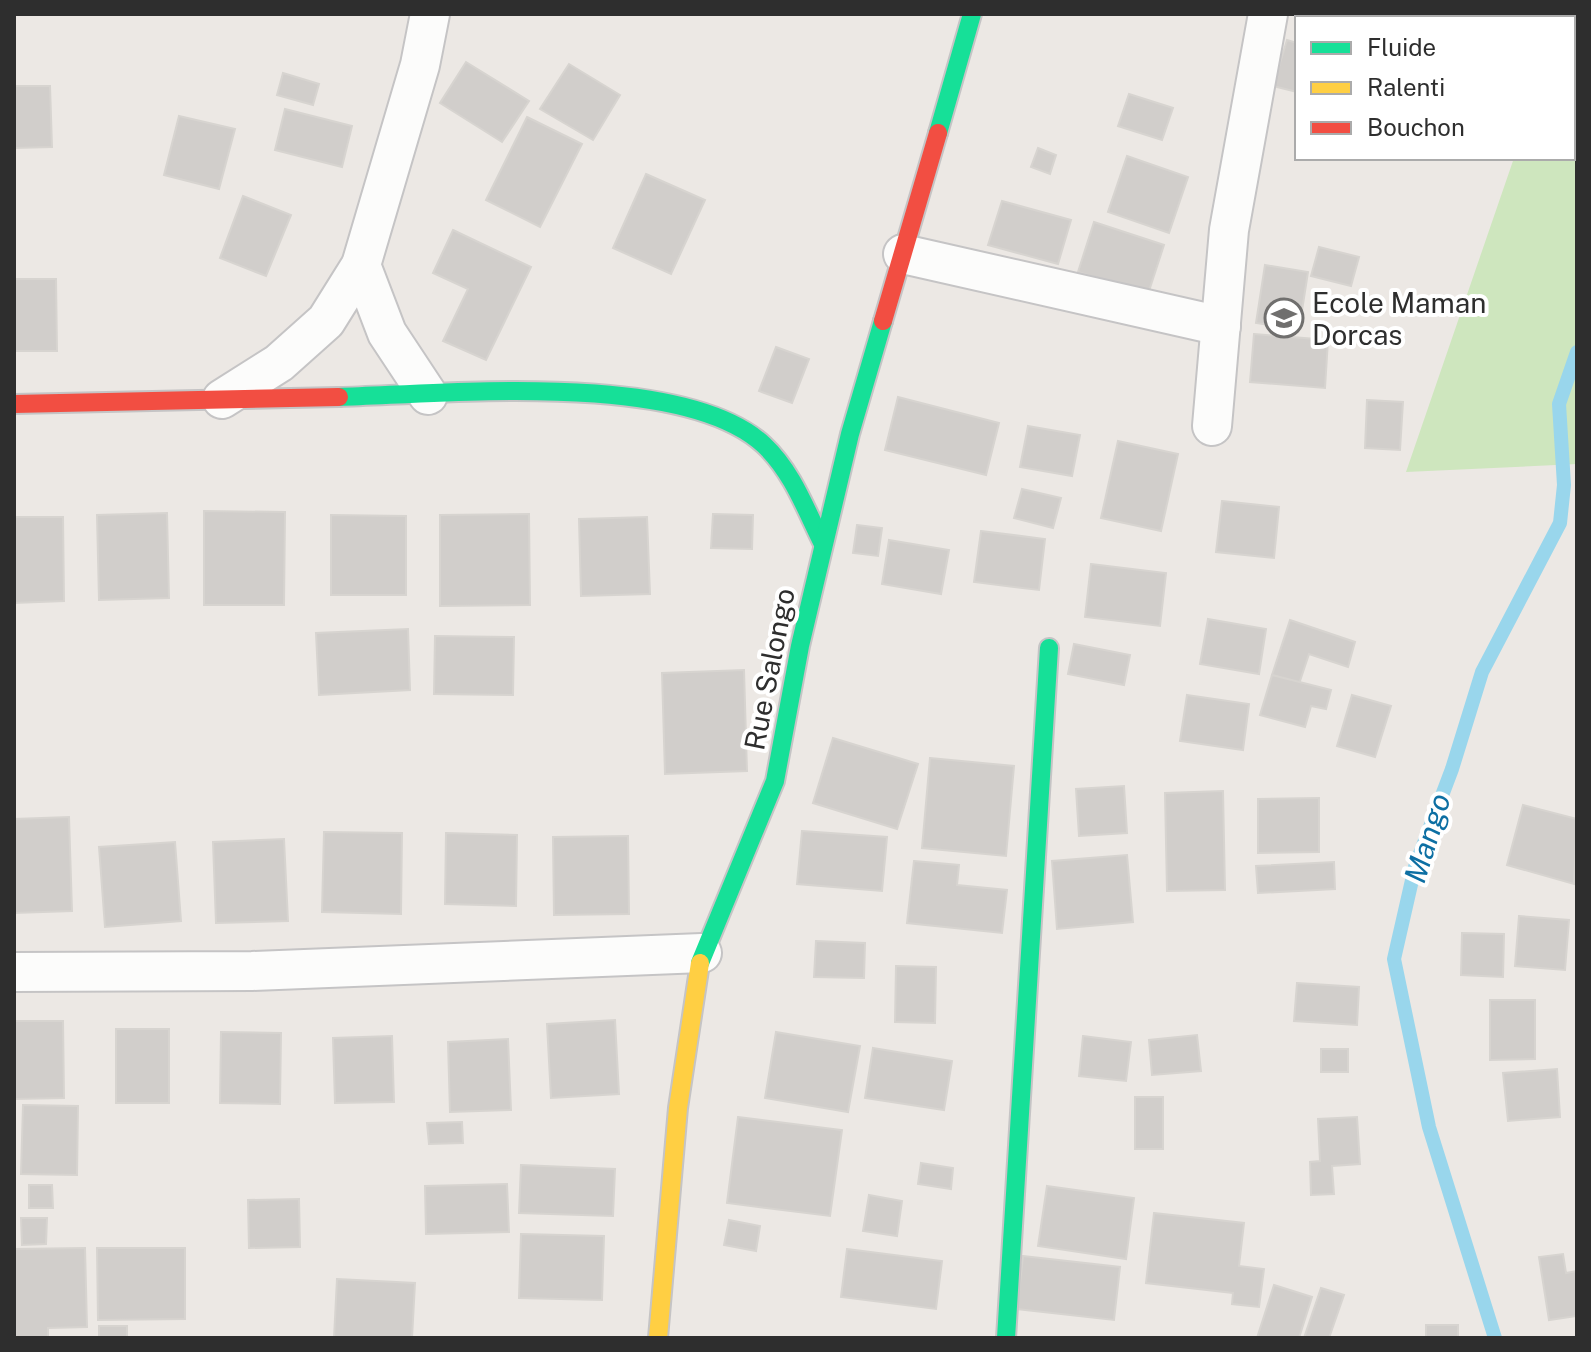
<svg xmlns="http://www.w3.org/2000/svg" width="1591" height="1352" viewBox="0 0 1591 1352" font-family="'Public Sans',sans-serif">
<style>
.green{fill:#cee6be}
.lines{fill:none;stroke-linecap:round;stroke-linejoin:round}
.stream{stroke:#99d6ec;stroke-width:14}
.building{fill:#d1cecb;stroke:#d7d4d0;stroke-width:2}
.street-casing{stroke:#c5c4c5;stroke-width:42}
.fast-casing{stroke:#c5c4c5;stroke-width:22}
.slow-casing{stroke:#c5c4c5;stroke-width:22}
.jam-casing{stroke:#c5c4c5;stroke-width:22}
.street{stroke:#fcfcfb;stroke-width:38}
.fast{stroke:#16e098;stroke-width:18}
.slow{stroke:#ffcf43;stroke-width:18}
.jam{stroke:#f24e42;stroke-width:18}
.labels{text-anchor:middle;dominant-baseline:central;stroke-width:8;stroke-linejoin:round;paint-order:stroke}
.poi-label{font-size:28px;fill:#2e2e2e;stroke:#fff;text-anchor:start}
.street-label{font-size:28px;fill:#2e2e2e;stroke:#fff}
.water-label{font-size:30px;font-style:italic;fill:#0d6fa3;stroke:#fff}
</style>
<rect width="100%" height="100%" fill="#ece8e4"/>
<polygon class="green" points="1563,14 1577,14 1577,464 1406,472 1514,158 1573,158 1573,18 1562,18"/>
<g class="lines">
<polyline class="stream" points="1495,1338 1429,1127 1394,959 1415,867 1452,769 1482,672 1560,523 1564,485 1559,404 1577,352"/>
</g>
<g class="building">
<polygon points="1401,14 1430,14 1439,18 1399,18"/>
<polygon points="1287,40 1297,43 1297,92 1273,86"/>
<polygon points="466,62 529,101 502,142 440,103"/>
<polygon points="569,64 620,95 593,140 540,109"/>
<polygon points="283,73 319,84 313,105 277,95"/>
<polygon points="14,86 50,86 52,147 14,148"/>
<polygon points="1129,94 1173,108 1162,140 1118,126"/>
<polygon points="285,109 352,126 342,167 275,150"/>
<polygon points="179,116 235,129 219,189 164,175"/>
<polygon points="527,117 582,144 540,227 486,200"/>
<polygon points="1038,148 1056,155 1050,174 1031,167"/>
<polygon points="1127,156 1188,177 1169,233 1108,212"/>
<polygon points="646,174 705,200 671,274 613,248"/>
<polygon points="243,196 291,215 266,276 220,258"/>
<polygon points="1002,201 1071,220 1058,264 988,245"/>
<polygon points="1094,222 1164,245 1148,294 1078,272"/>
<polygon points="453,230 531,267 486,360 443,341 468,289 433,273"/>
<polygon points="1319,247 1359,257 1351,286 1311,276"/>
<polygon points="1265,265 1308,272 1299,330 1256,323"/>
<polygon points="14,279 56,279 57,351 14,351"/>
<polygon points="1254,334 1328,340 1325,388 1250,382"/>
<polygon points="776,347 809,359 792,403 759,391"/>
<polygon points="898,397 999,423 986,475 885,450"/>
<polygon points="1367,400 1403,402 1400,450 1365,448"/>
<polygon points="1028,426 1080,435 1072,476 1020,467"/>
<polygon points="1118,441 1178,454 1161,531 1101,518"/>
<polygon points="1022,489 1061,498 1053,528 1014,518"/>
<polygon points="1222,501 1279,507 1274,558 1216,552"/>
<polygon points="204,511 285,512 284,605 204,605"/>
<polygon points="167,513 169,598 99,600 97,515"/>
<polygon points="529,514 530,605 440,606 440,515"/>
<polygon points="713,514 753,515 752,549 711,548"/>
<polygon points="331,515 406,516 406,595 331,595"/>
<polygon points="14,517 63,517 64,601 14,603"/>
<polygon points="647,517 650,594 581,596 579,519"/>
<polygon points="857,525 882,528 878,556 853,553"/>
<polygon points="981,531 1045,539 1039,590 974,582"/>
<polygon points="889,540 949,550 941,594 882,584"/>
<polygon points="1091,564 1166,573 1160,626 1085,617"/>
<polygon points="1208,619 1266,629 1259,674 1200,664"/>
<polygon points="1290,620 1355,642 1348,667 1309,654 1299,684 1272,675"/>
<polygon points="408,629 410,690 319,695 316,633"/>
<polygon points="435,636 514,637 513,695 434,694"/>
<polygon points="1074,644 1130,655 1124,685 1068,674"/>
<polygon points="744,670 747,771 665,774 662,673"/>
<polygon points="1272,675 1331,690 1326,709 1311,706 1305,727 1260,715"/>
<polygon points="1187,695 1249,704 1243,750 1180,741"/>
<polygon points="1352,695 1391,706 1375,757 1337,746"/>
<polygon points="833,738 918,764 897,829 813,803"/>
<polygon points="930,758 1014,766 1006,856 922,848"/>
<polygon points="1124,786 1127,833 1079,836 1076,789"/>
<polygon points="1223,791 1225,890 1167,891 1165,793"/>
<polygon points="1319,798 1319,852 1258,853 1258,799"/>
<polygon points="1523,805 1577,819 1574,884 1507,865"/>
<polygon points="69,817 72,911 14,913 14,819"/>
<polygon points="802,831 887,837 882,891 797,884"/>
<polygon points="324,832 402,833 401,914 322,912"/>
<polygon points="446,833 517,835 516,906 445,904"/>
<polygon points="628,836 629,914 554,915 553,837"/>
<polygon points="284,839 288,921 216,923 213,842"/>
<polygon points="175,842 181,921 105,927 99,847"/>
<polygon points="1127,855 1133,922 1057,929 1052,861"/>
<polygon points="914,861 959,865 957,885 1007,890 1002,933 907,923"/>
<polygon points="1334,862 1335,889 1258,893 1256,866"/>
<polygon points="1519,916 1569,920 1565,970 1515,966"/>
<polygon points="1462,933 1504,934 1503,977 1461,975"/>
<polygon points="816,941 865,943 864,978 814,977"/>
<polygon points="896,966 936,967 935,1023 895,1022"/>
<polygon points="1297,983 1359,987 1357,1025 1294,1021"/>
<polygon points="1490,1000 1535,1000 1535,1059 1490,1060"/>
<polygon points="615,1020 619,1094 551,1098 547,1024"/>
<polygon points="14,1021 63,1021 64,1098 14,1099"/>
<rect x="116" y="1029" width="53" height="74"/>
<polygon points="221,1032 281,1033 280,1104 220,1103"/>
<polygon points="776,1032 860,1046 848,1112 765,1098"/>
<polygon points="1197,1035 1201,1071 1152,1075 1149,1040"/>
<polygon points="392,1036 394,1102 335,1103 333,1038"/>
<polygon points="1083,1036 1131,1042 1126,1081 1079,1076"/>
<polygon points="508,1039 511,1110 450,1112 448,1042"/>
<polygon points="873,1048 952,1061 944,1110 865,1098"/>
<rect x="1321" y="1049" width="27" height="23"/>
<polygon points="1557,1069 1560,1117 1508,1121 1503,1073"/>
<rect x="1135" y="1097" width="28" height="52"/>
<polygon points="23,1105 78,1106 77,1175 21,1174"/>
<polygon points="738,1117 842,1130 830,1216 727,1203"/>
<polygon points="1357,1117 1360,1164 1332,1166 1334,1194 1311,1195 1310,1162 1320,1161 1318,1119"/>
<polygon points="462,1122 463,1143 429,1144 427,1123"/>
<polygon points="921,1163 953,1168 951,1189 918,1184"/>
<polygon points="521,1165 615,1169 613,1216 519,1213"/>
<polygon points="507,1184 509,1232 426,1234 425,1186"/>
<polygon points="29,1185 52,1185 53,1208 29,1208"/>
<polygon points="1047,1186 1134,1198 1126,1259 1038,1246"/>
<polygon points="869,1195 902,1201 897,1236 863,1231"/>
<polygon points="299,1199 300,1247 249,1248 248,1200"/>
<polygon points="1154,1213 1244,1223 1239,1266 1264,1269 1259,1307 1232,1304 1233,1293 1146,1283"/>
<polygon points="21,1218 47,1218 46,1244 22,1245"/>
<polygon points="729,1220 760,1226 756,1251 724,1245"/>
<polygon points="521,1234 604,1236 602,1300 519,1298"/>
<polygon points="85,1248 87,1327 48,1328 48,1338 14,1338 14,1249"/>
<polygon points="97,1248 185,1248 185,1319 98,1320"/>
<polygon points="847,1249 942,1261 936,1309 841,1297"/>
<polygon points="1563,1254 1566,1273 1577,1271 1577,1316 1549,1320 1539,1257"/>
<polygon points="1023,1256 1120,1267 1114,1320 1017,1309"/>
<polygon points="337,1279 415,1283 412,1338 334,1338"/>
<polygon points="1274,1285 1312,1297 1299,1338 1257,1338"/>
<polygon points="1321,1288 1344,1295 1329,1338 1304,1338"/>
<rect x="1426" y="1325" width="32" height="13"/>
<rect x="99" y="1326" width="28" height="12"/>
</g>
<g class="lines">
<g class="street-casing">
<g id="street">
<polyline points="903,254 1221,326"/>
<polyline points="361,265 387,333 428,395"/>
<polyline points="222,399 279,363 326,321 361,265 420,65 430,14"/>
<polyline points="1212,426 1229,230 1268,14"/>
<polyline points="14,972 252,971 702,953"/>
</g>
</g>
<g class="fast-casing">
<g id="fast">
<polyline points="938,133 972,14"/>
<path d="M339,397C445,394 683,370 764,445C792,471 806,510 823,544"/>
<polyline points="700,963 775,781 800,646 850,434 883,321"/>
<polyline points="1006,1338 1049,648"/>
</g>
</g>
<g class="slow-casing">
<polyline id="slow" points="658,1338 678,1108 700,963"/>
</g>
<g class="jam-casing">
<g id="jam">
<polyline points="883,321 938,133"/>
<polyline points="14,404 339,397"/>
</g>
</g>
<use href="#street" class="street"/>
<use href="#fast" class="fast"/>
<use href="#slow" class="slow"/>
<use href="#jam" class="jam"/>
</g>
<defs>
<g id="school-ring" transform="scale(2)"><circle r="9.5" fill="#fff" stroke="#706f6e" stroke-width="1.5"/><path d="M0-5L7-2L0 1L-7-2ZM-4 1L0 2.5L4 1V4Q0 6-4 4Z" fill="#706f6e"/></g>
</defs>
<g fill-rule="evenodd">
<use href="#school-ring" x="1284" y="318"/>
</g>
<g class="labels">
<g class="poi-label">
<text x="1312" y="302">Ecole Maman<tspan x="1312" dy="32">Dorcas</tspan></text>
</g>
<g class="street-label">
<text transform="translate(769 669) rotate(-79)">Rue Salongo</text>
</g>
<g class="water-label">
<text transform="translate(1427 838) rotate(-73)">Mango</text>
</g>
</g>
<rect width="1591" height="1352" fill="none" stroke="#2e2e2e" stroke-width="32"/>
<rect x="1295" y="16" width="280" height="144" fill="#ffffff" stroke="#ababab" stroke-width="2"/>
<rect x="1311" y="42" width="40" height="12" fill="#16e098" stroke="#ababab" stroke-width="2"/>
<text x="1367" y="56" font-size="24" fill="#2e2e2e">Fluide</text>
<rect x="1311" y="82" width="40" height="12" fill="#ffcf43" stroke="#ababab" stroke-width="2"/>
<text x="1367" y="96" font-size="24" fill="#2e2e2e">Ralenti</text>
<rect x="1311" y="122" width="40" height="12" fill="#f24e42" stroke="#ababab" stroke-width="2"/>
<text x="1367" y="136" font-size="24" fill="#2e2e2e">Bouchon</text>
</svg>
